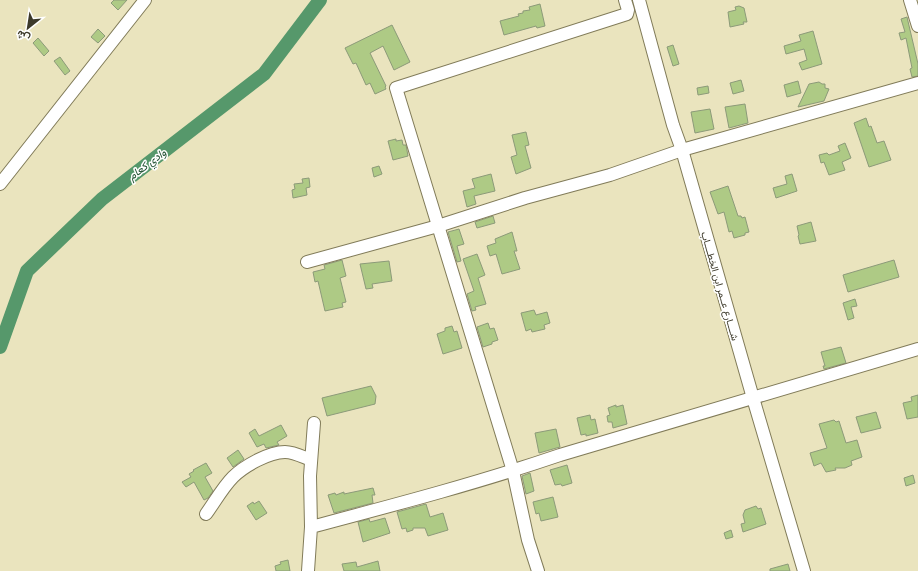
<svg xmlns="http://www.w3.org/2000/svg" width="918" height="571" viewBox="0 0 918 571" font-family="Lora,Vazirmatn,serif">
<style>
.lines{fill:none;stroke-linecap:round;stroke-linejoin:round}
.river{stroke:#56986b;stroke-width:14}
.building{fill:#aeca85;stroke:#8c9a79}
.minor-casing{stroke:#817b59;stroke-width:14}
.minor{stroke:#fff;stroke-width:12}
.labels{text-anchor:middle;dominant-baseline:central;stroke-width:3;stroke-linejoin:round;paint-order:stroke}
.street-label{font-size:10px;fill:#3c392a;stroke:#fff}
.water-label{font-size:11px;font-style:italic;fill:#1b4c2d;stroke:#fff}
</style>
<rect width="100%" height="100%" fill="#eae4be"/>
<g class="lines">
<polyline class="river" points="0,347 27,271 102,199 264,74 320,0"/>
</g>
<g class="building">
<polygon points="114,0 127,0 118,10 111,3"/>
<polygon points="540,4 545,26 537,28 536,26 504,35 500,21 519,16 518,14 523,13 523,11 530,10 529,7"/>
<polygon points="739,6 744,8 747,22 743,22 744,24 730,27 728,12 736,10 735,7"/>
<polygon points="907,17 918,64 918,76 912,77 910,69 912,68 906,38 901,40 899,33 905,32 901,19"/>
<polygon points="392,25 410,62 394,70 383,46 370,53 386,86 385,87 386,89 375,94 370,83 366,85 356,63 353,64 345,48"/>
<polygon points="98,29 105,36 98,43 91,37"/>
<polygon points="813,31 822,64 802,70 799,63 807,60 804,49 786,54 784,46 801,41 799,35"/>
<polygon points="38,38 49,51 44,56 33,43"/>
<polygon points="673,45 679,64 673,66 667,47"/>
<polygon points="60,57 70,71 65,75 54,61"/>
<polygon points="741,80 744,91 733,94 730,83"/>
<polygon points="798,81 801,93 787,97 784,85"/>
<polygon points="819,82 822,84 825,84 825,88 829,89 824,101 798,107 809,84"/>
<polygon points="708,86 709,93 698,95 697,88"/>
<polygon points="745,104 748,123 729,128 725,107"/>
<polygon points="710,109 714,129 695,133 691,112"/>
<polygon points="866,118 869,127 871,126 877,143 884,141 891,160 869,167 854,123"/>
<polygon points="526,132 529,145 525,146 531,168 516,174 511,157 517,155 512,135"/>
<polygon points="396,139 396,141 402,140 403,145 406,145 408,156 393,160 388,141"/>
<polygon points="845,143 851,158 842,162 845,170 829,175 824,162 821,163 819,155 827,153 829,155 840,151 838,146"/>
<polygon points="379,166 382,174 374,177 372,168"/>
<polygon points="491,174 495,191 474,196 476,204 467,207 463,191 475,188 472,179"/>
<polygon points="792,174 797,191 776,198 773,188 787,184 785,176"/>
<polygon points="309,178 310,187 306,188 307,195 293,198 292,190 295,189 294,184 303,183 302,179"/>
<polygon points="728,186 738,216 741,216 742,218 745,217 749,232 745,233 745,235 734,238 732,231 729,232 724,212 718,214 710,192"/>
<polygon points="493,216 495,223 477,228 475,222"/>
<polygon points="811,222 816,241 800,244 798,236 799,235 797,226"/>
<polygon points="459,229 464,244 457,246 461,261 457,262 448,232"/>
<polygon points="512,232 517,251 514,251 520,269 502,274 496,254 490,256 487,246 496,243 495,239"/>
<polygon points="477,254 485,275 478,278 486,304 475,307 476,310 472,311 467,294 474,291 463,259"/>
<polygon points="342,260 346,276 340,278 346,302 342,303 343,307 325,311 318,281 315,282 313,272 325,269 324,265"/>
<polygon points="894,260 899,277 848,292 843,275"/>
<polygon points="389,261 392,281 372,284 373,288 366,289 360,264"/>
<polygon points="855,299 857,306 851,307 854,318 848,320 843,303"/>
<polygon points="534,310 536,315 547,312 550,323 544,325 545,329 532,332 531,329 526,331 521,313"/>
<polygon points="488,323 490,329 494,328 498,340 492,342 492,344 483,347 477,327"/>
<polygon points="452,326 454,332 457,331 462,348 443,354 437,334 445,331 445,328"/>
<polygon points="841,347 846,363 824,369 823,366 825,366 821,352"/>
<polygon points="371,386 376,396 375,404 327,416 322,398"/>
<polygon points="918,395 918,417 907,419 903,403 912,401 911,397"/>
<polygon points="616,405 616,407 623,405 627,424 613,428 612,422 608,422 607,416 610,415 608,408"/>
<polygon points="876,412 881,428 861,433 856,417"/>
<polygon points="590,415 591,420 595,419 598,433 586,436 586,434 581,435 577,418"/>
<polygon points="834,420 836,422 839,421 846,443 857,440 862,457 851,461 852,465 845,468 835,468 836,470 826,472 821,463 814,466 810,453 827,448 819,424"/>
<polygon points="281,425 287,436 277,442 279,445 266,448 264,444 257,447 249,433 255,429 259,436"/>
<polygon points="556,429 560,447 539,453 535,433"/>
<polygon points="238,450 244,459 233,467 227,458"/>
<polygon points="206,463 212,473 205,477 213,491 208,498 204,500 194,482 186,487 182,482 191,477 189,474 194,471 193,470"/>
<polygon points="567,465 572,483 562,486 561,484 555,485 550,470"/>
<polygon points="530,473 534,491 526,494 522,476"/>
<polygon points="913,475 915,483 906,486 904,478"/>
<polygon points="373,488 375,495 372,495 373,503 334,513 328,495 335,493 336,495 344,492 344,494"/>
<polygon points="553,497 558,517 541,521 539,513 536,514 533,502"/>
<polygon points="259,501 267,513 256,520 247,506 253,502 254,504"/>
<polygon points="426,504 430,517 443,513 448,530 428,536 425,528 413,528 413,530 407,532 406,528 402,529 397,512"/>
<polygon points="756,506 758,509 761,508 766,524 743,532 741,524 745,523 743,515 745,510"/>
<polygon points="385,518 390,533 363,542 358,522 369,519 370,522"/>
<polygon points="731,530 733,537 726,539 724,533"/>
<polygon points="288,560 290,571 276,571 275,566 281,564 280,562"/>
<polygon points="378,561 380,571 344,571 342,564 356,562 357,567"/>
<polygon points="788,564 790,571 770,571 770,569"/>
</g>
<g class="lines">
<g class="minor-casing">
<g id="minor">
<polyline points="639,0 673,125 682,150 753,398 804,571"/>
<polyline points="910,0 918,26"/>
<polyline points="0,184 145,0"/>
<polyline points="307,262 438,226 525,198 610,175 682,150 918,83"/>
<path d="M206,514C214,503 223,487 233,477C244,466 269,452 285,452C294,452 303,457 311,460"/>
<polyline points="311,527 310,476 314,423"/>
<path d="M308,571L311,527C394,505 478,483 560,455L918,349"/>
<polyline points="538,571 528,540 513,471 396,88 627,14 628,10 625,0"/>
</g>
</g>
<use href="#minor" class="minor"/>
</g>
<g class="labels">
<g class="street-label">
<text transform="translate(720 286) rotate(74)">شــــارع عــمر ابن الخطــــاب</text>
</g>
<g class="water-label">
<text transform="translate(147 164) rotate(-37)">وادي كعام</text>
</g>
</g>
<g transform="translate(28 28) rotate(210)" stroke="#ffffff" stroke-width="3" paint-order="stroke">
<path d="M0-3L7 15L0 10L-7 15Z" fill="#3c392a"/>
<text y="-6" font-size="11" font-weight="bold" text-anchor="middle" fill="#3c392a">ش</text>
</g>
</svg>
